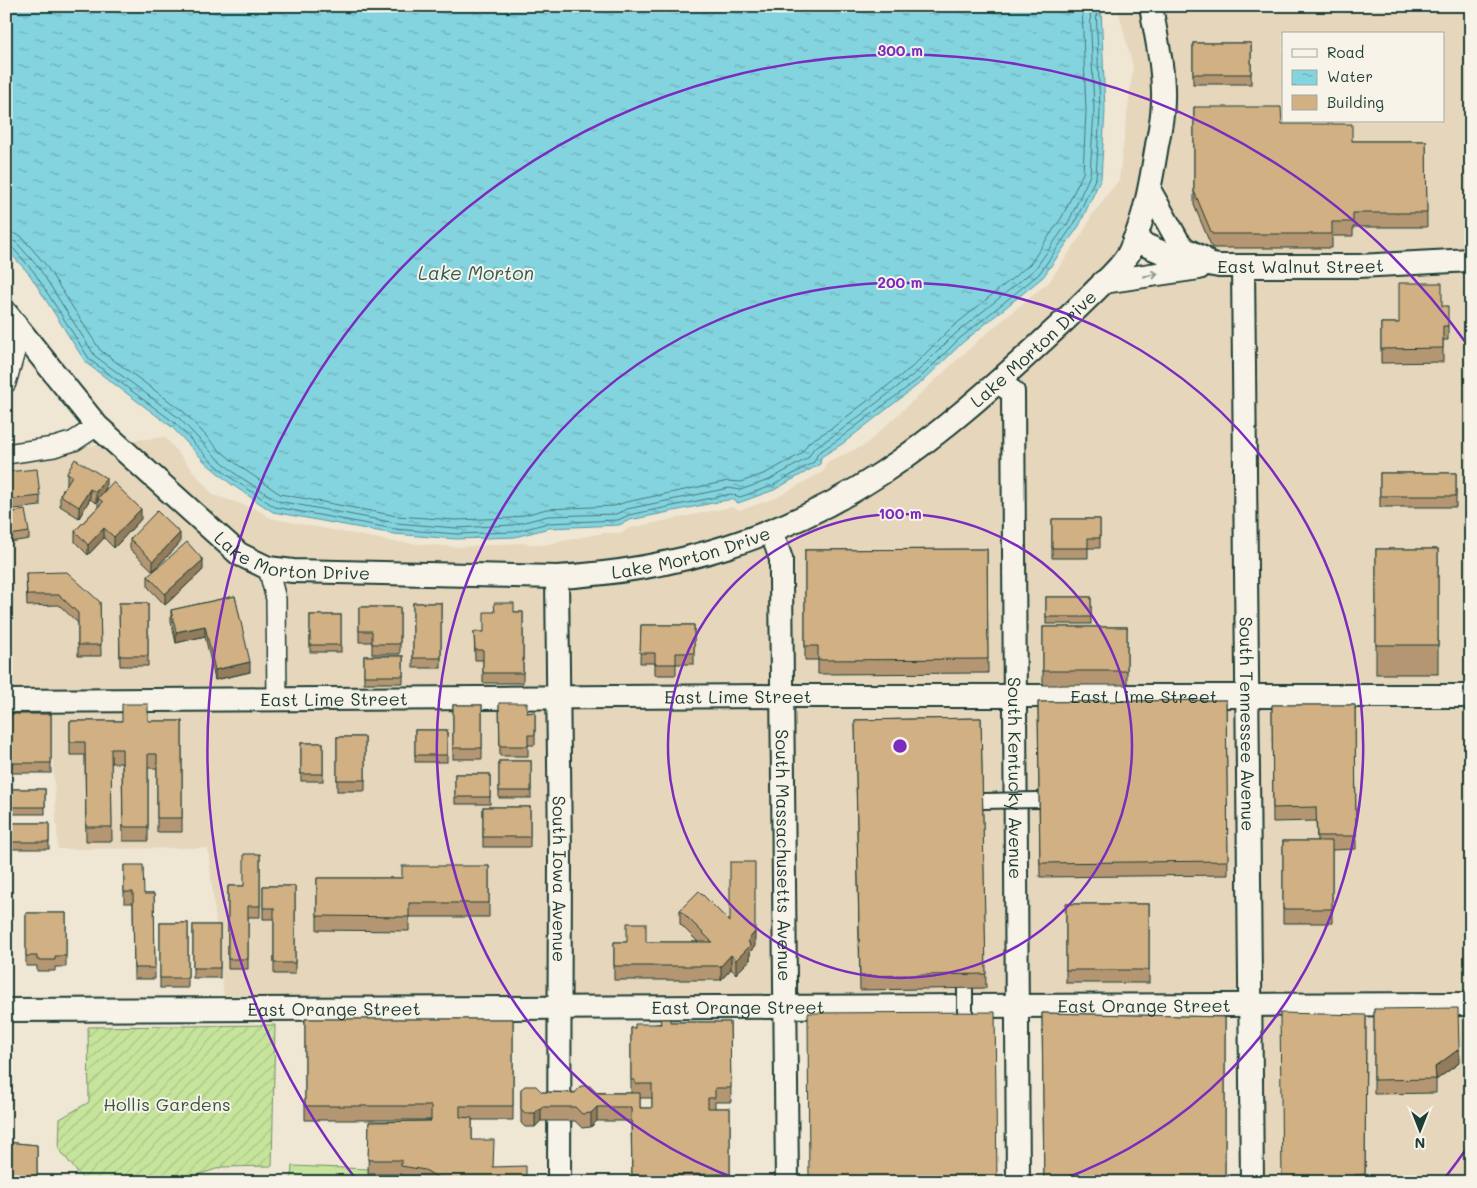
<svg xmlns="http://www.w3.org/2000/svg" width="1477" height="1188" viewBox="0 0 1477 1188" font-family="Mali,sans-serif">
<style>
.built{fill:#e6d6bc;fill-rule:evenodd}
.green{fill:#c6e49b;stroke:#729068}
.garden{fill:url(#garden-furrows);stroke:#729068}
.water{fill:url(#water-ripples);stroke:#5c989b}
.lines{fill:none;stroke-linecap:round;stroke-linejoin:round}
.shore{stroke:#477978;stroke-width:1}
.minor-casing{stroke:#1f3d34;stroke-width:22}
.tertiary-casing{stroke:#1f3d34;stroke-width:26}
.minor{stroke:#f7f3e8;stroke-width:19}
.tertiary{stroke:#f7f3e8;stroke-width:22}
.pedestrian-bridge-casing{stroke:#1f3d34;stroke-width:18;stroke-linecap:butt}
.pedestrian-bridge{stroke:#f7f3e8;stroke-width:14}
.wall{fill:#b49772;stroke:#1f3d34;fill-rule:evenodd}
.shaded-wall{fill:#927b5c;stroke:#1f3d34}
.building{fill:#d1b084;stroke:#1f3d34}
.oneway{stroke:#8b988e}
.ring{fill:none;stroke:#7b2cbf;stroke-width:2.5}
.labels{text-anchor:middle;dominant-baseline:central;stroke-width:4;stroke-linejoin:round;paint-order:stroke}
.street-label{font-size:18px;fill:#1f3d34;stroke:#f7f3e8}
.park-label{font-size:18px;fill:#385643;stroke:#f7f3e8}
.water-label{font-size:19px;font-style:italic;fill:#335b56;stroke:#f7f3e8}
.centre{fill:#7b2cbf;stroke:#f7f3e8;stroke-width:2.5}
.ring-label{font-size:15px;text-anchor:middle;font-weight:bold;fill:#7b2cbf;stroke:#f7f3e8;stroke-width:4;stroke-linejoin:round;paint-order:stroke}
</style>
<defs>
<pattern id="garden-furrows" width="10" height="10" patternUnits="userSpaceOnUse" patternTransform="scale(1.25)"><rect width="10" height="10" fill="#c6e49b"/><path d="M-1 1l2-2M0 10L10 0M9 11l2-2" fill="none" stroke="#aac486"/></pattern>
<pattern id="water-ripples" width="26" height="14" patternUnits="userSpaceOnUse" patternTransform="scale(1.25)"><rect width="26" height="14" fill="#84d4df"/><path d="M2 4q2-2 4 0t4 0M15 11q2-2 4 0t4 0" fill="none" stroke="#6badb6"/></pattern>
</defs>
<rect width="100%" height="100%" fill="#efe6d4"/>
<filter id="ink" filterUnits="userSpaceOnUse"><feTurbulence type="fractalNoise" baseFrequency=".02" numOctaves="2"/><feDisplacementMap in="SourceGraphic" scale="10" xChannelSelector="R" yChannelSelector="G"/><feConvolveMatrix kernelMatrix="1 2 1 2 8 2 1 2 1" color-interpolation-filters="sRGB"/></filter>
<g filter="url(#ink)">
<g class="built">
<polygon points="1117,6 1143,6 1156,99 1144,176 1121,250 1100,274 1094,275 1095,279 991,376 878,465 821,498 768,523 691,549 557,568 275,560 274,557 269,559 243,546 127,441 165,437 213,495 256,509 270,518 394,542 456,547 518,543 543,545 603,533 620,533 630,528 731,507 740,510 776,498 824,471 827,462 865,445 981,338 1049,282 1084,231 1092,215 1119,180 1133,67"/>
<path d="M1159,6H1469L1470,251L1358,257L1219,256L1190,242L1174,214L1160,175ZM1283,34H1443V121H1283Z"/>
<polygon points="1470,269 1471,687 1255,686 1251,275"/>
<polygon points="1217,275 1235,275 1239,686 1021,689 1012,381 1107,291"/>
<polygon points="998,393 1005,397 1005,689 790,687 781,536"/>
<polygon points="104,444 262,575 268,600 269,691 6,692 6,463 55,456 80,447"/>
<polygon points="766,543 773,561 774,687 566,690 565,586"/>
<polygon points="279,579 549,586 550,690 285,691"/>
<polygon points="1239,704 1241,996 1025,999 1021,707"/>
<polygon points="1255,704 1471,705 1471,995 1257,996"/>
<polygon points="774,705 777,998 568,997 566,707"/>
<polygon points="790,705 1005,707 1009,999 793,998"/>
<polygon points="550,708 552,996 224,998 208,848 58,849 50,710"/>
<polygon points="1471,1013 1471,1182 1260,1182 1257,1014"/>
</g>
<polygon class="green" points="292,1166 369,1169 401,1174 401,1182 291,1182"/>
<polygon class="garden" points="275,1025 272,1166 222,1167 192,1177 193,1182 85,1182 59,1149 60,1119 89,1102 88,1027"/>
<polygon class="water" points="6,6 1101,6 1105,111 1101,178 1079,226 1043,277 962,343 924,380 842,444 821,457 820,464 774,490 738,503 732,499 630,520 619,525 549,528 515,537 456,539 394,534 273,512 231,484 206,463 172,427 86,363 30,275 6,248"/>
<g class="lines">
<g class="shore">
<polyline points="6,231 21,236 45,264 100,350 184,412 218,449 242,468 280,494 397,516 456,520 512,518 547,509 614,506 626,502 728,481 741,482 766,473 801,454 809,442 832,428 912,367 950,329 1030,264 1062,217 1083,173 1086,111 1082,6"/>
<polyline points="6,239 16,242 39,268 95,356 179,418 213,454 237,475 278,501 396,523 456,528 513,525 548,516 616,514 627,509 729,488 740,490 769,480 808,458 814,448 836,434 917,372 955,334 1035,269 1069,221 1090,175 1094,111 1090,6"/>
<polyline points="6,245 12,247 34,272 90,360 175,423 209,459 234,480 275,507 395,529 456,534 514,532 548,523 618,520 629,515 731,494 740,497 772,486 814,462 818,453 839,439 921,377 959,339 1039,274 1074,224 1096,177 1100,111 1096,6"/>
</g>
<g class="minor-casing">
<g id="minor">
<polyline points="6,383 21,331"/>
<polyline points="6,454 54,447 74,441 97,426"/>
<polyline points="268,568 276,599 277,700"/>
</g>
</g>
<g class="tertiary-casing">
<g id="tertiary">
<polyline points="1150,191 1178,241 1185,249 1203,258"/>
<path id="s1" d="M1134,240L1175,258L1219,266H1359L1471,260"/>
<path id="s2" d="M1243,266L1252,1182"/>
<polyline points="1103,282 1199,268"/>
<path id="s3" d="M6,313L97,426L239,554L268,568L293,571L557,577C673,571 785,537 882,473C935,438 987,392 1034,349C1055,330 1075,311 1095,291C1107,279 1121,268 1129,253C1145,219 1151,182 1157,145C1160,130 1163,114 1163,99C1164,68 1156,37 1151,6"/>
<path id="s4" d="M998,382L1013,392L1018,1182"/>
<path id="s5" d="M771,531L781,559V581L787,1182"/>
<path id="s6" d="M557,577L560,854L559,1182"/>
<path id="s7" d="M6,701L782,696H1471"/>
<path id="s8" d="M6,1010L1471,1004"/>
</g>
</g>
<use href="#minor" class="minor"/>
<use href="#tertiary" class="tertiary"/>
<g class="pedestrian-bridge-casing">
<g id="pedestrian-bridge">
<polyline points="983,801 1039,800"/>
<polyline points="965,988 965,1026"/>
</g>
</g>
<use href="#pedestrian-bridge" class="pedestrian-bridge"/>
</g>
<g class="wall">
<rect x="1193" y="43" width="58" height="41"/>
<polygon points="1194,107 1282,124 1352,141 1426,141 1427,227 1353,227 1353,236 1332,236 1332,248 1212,248 1194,205"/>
<polygon points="1442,306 1448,326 1448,340 1443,340 1443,362 1381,363 1381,323 1399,323"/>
<polygon points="6,472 40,496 40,506 6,510"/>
<polygon points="67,473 106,488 103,493 141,519 114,548 104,538 88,555 75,542 75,531 98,507 98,500 96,503 90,499 79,518 60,506 60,495 67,483"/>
<rect x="1380" y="473" width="76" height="34"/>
<polygon points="7,513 29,532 29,539 10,542 7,520"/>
<polygon points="1052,519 1100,519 1100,548 1088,548 1088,558 1052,558"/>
<polygon points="130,539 180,543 153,571 130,549"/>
<polygon points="987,549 988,673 818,674 818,660 805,660 805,550"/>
<rect x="1376" y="549" width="62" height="125"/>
<polygon points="203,570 165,605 148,587 148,576"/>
<polygon points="26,573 100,602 101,656 78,656 78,623 59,605 27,606"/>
<polygon points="235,596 250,672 215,680 205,636 176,643 171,621 171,610"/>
<rect x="1046" y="597" width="45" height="27"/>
<polygon points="119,603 148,603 148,666 120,666"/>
<rect x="413" y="603" width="28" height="65"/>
<polygon points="359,607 400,607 400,654 372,654 372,642 359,642"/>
<polygon points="514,612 523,612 523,683 483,683 483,660 475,660 474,632 484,632"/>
<rect x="310" y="615" width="31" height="37"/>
<polygon points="641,625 694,625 694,664 676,664 676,675 655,675 655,663 640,663"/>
<rect x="1043" y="627" width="84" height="58"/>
<rect x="364" y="656" width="39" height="27"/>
<polygon points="1226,700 1228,875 1040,877 1038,702"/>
<polygon points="499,703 527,713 535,712 535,745 528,745 528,756 500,756"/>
<rect x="453" y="705" width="29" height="54"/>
<polygon points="1272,705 1355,705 1356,849 1332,850 1332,923 1283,923 1283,841 1317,841 1316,821 1273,822"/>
<rect x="6" y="714" width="45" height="59"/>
<polygon points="981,718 986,988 860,990 855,720"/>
<polygon points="70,721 182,721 182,832 157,832 157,768 148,768 148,841 123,841 122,763 111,763 112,841 86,841 85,755 70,755"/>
<rect x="415" y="730" width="32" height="32"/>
<rect x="337" y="737" width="28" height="54"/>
<rect x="301" y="743" width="22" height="38"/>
<rect x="499" y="761" width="32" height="37"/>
<rect x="455" y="774" width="35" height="30"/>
<rect x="8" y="789" width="37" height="25"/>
<rect x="483" y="807" width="47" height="40"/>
<rect x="6" y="823" width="43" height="26"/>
<polygon points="260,854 260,917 248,917 248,969 228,969 228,886 244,886"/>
<polygon points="124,865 144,894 154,894 155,979 134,979 133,903 124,903"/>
<polygon points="489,866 489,917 409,917 409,931 317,930 317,878 402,878"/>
<polygon points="263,886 295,886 295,974 274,974 274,919 263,919"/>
<rect x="1066" y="904" width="83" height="79"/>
<polygon points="680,910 755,946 750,952 750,960 736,974 731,969 721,980 614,980 614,942 698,942 680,924"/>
<polygon points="26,913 66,913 66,967 55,967 55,971 37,971 37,966 26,966"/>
<rect x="160" y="923" width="28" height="65"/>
<rect x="193" y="925" width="27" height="53"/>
<polygon points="1374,1009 1459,1063 1436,1080 1436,1093 1374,1094"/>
<polygon points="1042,1013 1225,1017 1225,1182 1044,1182"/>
<polygon points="1366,1015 1365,1182 1282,1182"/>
<polygon points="305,1019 513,1019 513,1120 472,1120 472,1140 493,1167 526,1182 412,1182 401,1180 401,1174 368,1174 369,1122 431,1121 431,1120 305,1120"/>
<path d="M670,1022H730L731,1102H715V1108H730V1182H632L631,1121H597L591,1127L582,1128L575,1121H541L535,1127H525L521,1123V1089L542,1092L631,1093V1028ZM640,1098H652V1108H640Z"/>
<polygon points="6,1142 37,1145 37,1182 6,1182"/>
</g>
<g class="shaded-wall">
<polygon points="106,478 106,488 99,499 98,498 98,500 96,503 96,492"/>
<polygon points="90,489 90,499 79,518 79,507"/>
<polygon points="141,509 141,519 114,548 114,537"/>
<polygon points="104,528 104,538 88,555 88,545"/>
<polygon points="180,533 180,543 153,571 153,561"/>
<polygon points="203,560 203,570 165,605 165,594"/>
<polygon points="205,626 205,636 176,643 176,632"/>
<polygon points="250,662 250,672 215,680 215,670"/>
<polygon points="755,932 755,946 750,952 750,960 736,974 736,960 748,940"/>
<polygon points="731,955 731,969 721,980 721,966"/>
<polygon points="1459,1049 1459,1063 1436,1080 1435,1067"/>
<polygon points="541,1107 541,1121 535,1127 535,1113"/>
<polygon points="597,1107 597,1121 591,1127 591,1113"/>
</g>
<g class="building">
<rect x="1193" y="43" width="58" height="31"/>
<polygon points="1194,107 1281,107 1282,124 1352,124 1352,141 1426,141 1427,213 1353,213 1353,222 1332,222 1332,234 1212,234 1194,191"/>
<polygon points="1399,283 1442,283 1442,306 1448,306 1448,326 1443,326 1443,348 1381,349 1381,323 1399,323"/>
<polygon points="75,459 106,478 96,492 90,489 79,507 60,495 72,476 67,473"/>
<polygon points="37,469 40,496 6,500 6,472"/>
<rect x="1380" y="473" width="76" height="23"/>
<polygon points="113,482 141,509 114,537 104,528 88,545 75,531 103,502 98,498"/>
<polygon points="25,510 29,532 10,535 7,513"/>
<polygon points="157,511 180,533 153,561 130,539"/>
<polygon points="1052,519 1100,519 1100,538 1088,538 1088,548 1052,548"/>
<polygon points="187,542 203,560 165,594 148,576"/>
<polygon points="987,549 988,659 818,660 818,646 805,646 805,550"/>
<rect x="1376" y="549" width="62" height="96"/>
<polygon points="67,572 100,602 101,645 78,645 78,613 59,595 27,595 26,573"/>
<polygon points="235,596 250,662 215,670 205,626 176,632 171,610"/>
<rect x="1046" y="597" width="45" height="20"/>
<polygon points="119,603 148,603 148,656 120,656"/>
<rect x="413" y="603" width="28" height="55"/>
<polygon points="494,603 514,603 514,612 523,612 523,673 483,673 483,650 475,650 474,632 484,632 484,612 495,612"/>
<polygon points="359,607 400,607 400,644 372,644 372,631 359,631"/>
<rect x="310" y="615" width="31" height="30"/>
<polygon points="641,625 694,625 694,653 676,653 676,664 655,664 655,653 640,653"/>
<rect x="1043" y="627" width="84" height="44"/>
<rect x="364" y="656" width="39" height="20"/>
<polygon points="1226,700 1228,861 1040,863 1038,702"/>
<polygon points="499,703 527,703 527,713 535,712 535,735 528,735 528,746 500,746"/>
<polygon points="122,704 148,704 148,721 182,721 182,818 157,818 157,754 148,754 148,827 123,827 122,749 111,749 112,827 86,827 85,742 70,742 70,721 122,721"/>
<rect x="453" y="705" width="29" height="43"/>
<polygon points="1272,705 1355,705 1356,836 1317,836 1316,807 1273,808"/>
<rect x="6" y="714" width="45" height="49"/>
<polygon points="981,718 986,974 860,976 855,720"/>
<rect x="415" y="730" width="32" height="25"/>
<rect x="337" y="737" width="28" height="43"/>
<rect x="301" y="743" width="22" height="31"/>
<rect x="499" y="761" width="32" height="30"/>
<rect x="455" y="774" width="35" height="23"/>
<rect x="8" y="789" width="37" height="18"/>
<rect x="483" y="807" width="47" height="30"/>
<rect x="6" y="823" width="43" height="19"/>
<rect x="1283" y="841" width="49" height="68"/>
<polygon points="244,854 260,854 260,906 248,906 248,959 228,959 228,886 244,886"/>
<polygon points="730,862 755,862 755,932 748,940 750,946 736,960 731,955 721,966 614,966 614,942 627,942 627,923 646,923 646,942 712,942 680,910 699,891 730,922"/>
<polygon points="124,865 143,865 144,894 154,894 155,968 134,968 133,892 124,892"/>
<polygon points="402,866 489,866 489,903 409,903 409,917 317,916 317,878 402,878"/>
<polygon points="263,886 295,886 295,963 274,963 274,908 263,908"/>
<rect x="1066" y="904" width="83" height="66"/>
<polygon points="26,913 66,913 66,956 55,956 55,960 37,960 37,956 26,956"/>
<rect x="160" y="923" width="28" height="55"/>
<rect x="193" y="925" width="27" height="43"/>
<polygon points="1458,1008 1459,1049 1435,1067 1436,1079 1374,1080 1374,1009"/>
<polygon points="995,1012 997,1182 809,1182 808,1013"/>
<polygon points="1042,1013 1225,1017 1225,1181 1044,1181"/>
<polygon points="1280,1013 1366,1015 1365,1174 1354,1175 1354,1182 1282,1182"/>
<polygon points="305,1019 513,1019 513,1106 460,1106 460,1117 472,1118 472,1140 494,1140 493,1167 526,1166 526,1182 459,1182 459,1179 442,1180 425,1170 401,1166 401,1160 368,1160 369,1122 431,1121 431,1106 305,1106"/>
<polygon points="660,1019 670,1019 670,1022 730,1022 731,1088 715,1088 715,1098 708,1098 708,1108 730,1108 730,1174 632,1175 631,1107 597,1107 591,1113 582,1114 575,1107 541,1107 535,1113 525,1113 521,1109 521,1089 525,1086 536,1086 542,1092 575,1093 581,1086 590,1086 597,1093 640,1093 640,1108 652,1108 652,1084 635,1084 635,1080 631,1080 631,1028 635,1028 635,1024 661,1024"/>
<polygon points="6,1142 37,1145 37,1178 6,1179"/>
</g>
<defs><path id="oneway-shaft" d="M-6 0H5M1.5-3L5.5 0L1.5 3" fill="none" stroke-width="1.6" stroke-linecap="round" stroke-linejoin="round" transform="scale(1.25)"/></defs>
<use class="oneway" href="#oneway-shaft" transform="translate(1151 275) rotate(-11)"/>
</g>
<g class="ring">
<circle cx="900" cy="746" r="232"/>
<path d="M742 1181A463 463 0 1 1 1058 1181"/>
<path d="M1469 1145A695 695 0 0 1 1444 1179M356 1179A695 695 0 1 1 1469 347"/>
</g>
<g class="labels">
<g class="street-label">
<text stroke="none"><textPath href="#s1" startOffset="171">East Walnut Street</textPath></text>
<text stroke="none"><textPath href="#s3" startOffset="1199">Lake Morton Drive</textPath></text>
<text stroke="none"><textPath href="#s3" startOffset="389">Lake Morton Drive</textPath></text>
<text stroke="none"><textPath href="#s3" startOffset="794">Lake Morton Drive</textPath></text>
<text stroke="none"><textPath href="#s7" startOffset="1138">East Lime Street</textPath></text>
<text stroke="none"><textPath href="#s7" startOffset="732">East Lime Street</textPath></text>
<text stroke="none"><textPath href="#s7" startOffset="328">East Lime Street</textPath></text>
<text stroke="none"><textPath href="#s2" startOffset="458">South Tennessee Avenue</textPath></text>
<text stroke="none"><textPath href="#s4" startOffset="404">South Kentucky Avenue</textPath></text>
<text stroke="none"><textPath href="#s5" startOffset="326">South Massachusetts Avenue</textPath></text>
<text stroke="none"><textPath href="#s6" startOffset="302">South Iowa Avenue</textPath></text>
<text stroke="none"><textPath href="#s8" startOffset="1138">East Orange Street</textPath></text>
<text stroke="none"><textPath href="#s8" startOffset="732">East Orange Street</textPath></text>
<text stroke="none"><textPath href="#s8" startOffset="328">East Orange Street</textPath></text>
</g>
<g class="park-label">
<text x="167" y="1104">Hollis Gardens</text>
</g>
<g class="water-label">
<text x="476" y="272">Lake Morton</text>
</g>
</g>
<circle cx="900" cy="746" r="8" class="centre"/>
<g class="ring-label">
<text x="900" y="56">300 m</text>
<text x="900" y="288">200 m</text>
<text x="900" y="519">100 m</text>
</g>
<rect width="1477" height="1188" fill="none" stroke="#f7f3e8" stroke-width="25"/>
<rect x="12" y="12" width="1452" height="1163" fill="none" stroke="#1f3d34" stroke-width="2" filter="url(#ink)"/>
<rect x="1282" y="32" width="162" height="90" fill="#f7f3e8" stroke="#a1aaa0"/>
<rect x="1292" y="49" width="25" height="8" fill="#f7f3e8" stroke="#a1aaa0"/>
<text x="1327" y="58" font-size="15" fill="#1f3d34">Road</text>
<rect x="1292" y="70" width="25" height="15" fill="url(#water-ripples)" stroke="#a1aaa0"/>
<text x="1327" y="82" font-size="15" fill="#1f3d34">Water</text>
<rect x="1292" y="95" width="25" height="15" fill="#d1b084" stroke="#a1aaa0"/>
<text x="1327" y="108" font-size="15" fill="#1f3d34">Building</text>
<g transform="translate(1420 1130) rotate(180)" stroke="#f7f3e8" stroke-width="4" paint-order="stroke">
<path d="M0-4L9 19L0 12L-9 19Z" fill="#1f3d34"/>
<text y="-8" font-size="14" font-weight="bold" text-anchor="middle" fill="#1f3d34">N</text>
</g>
</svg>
